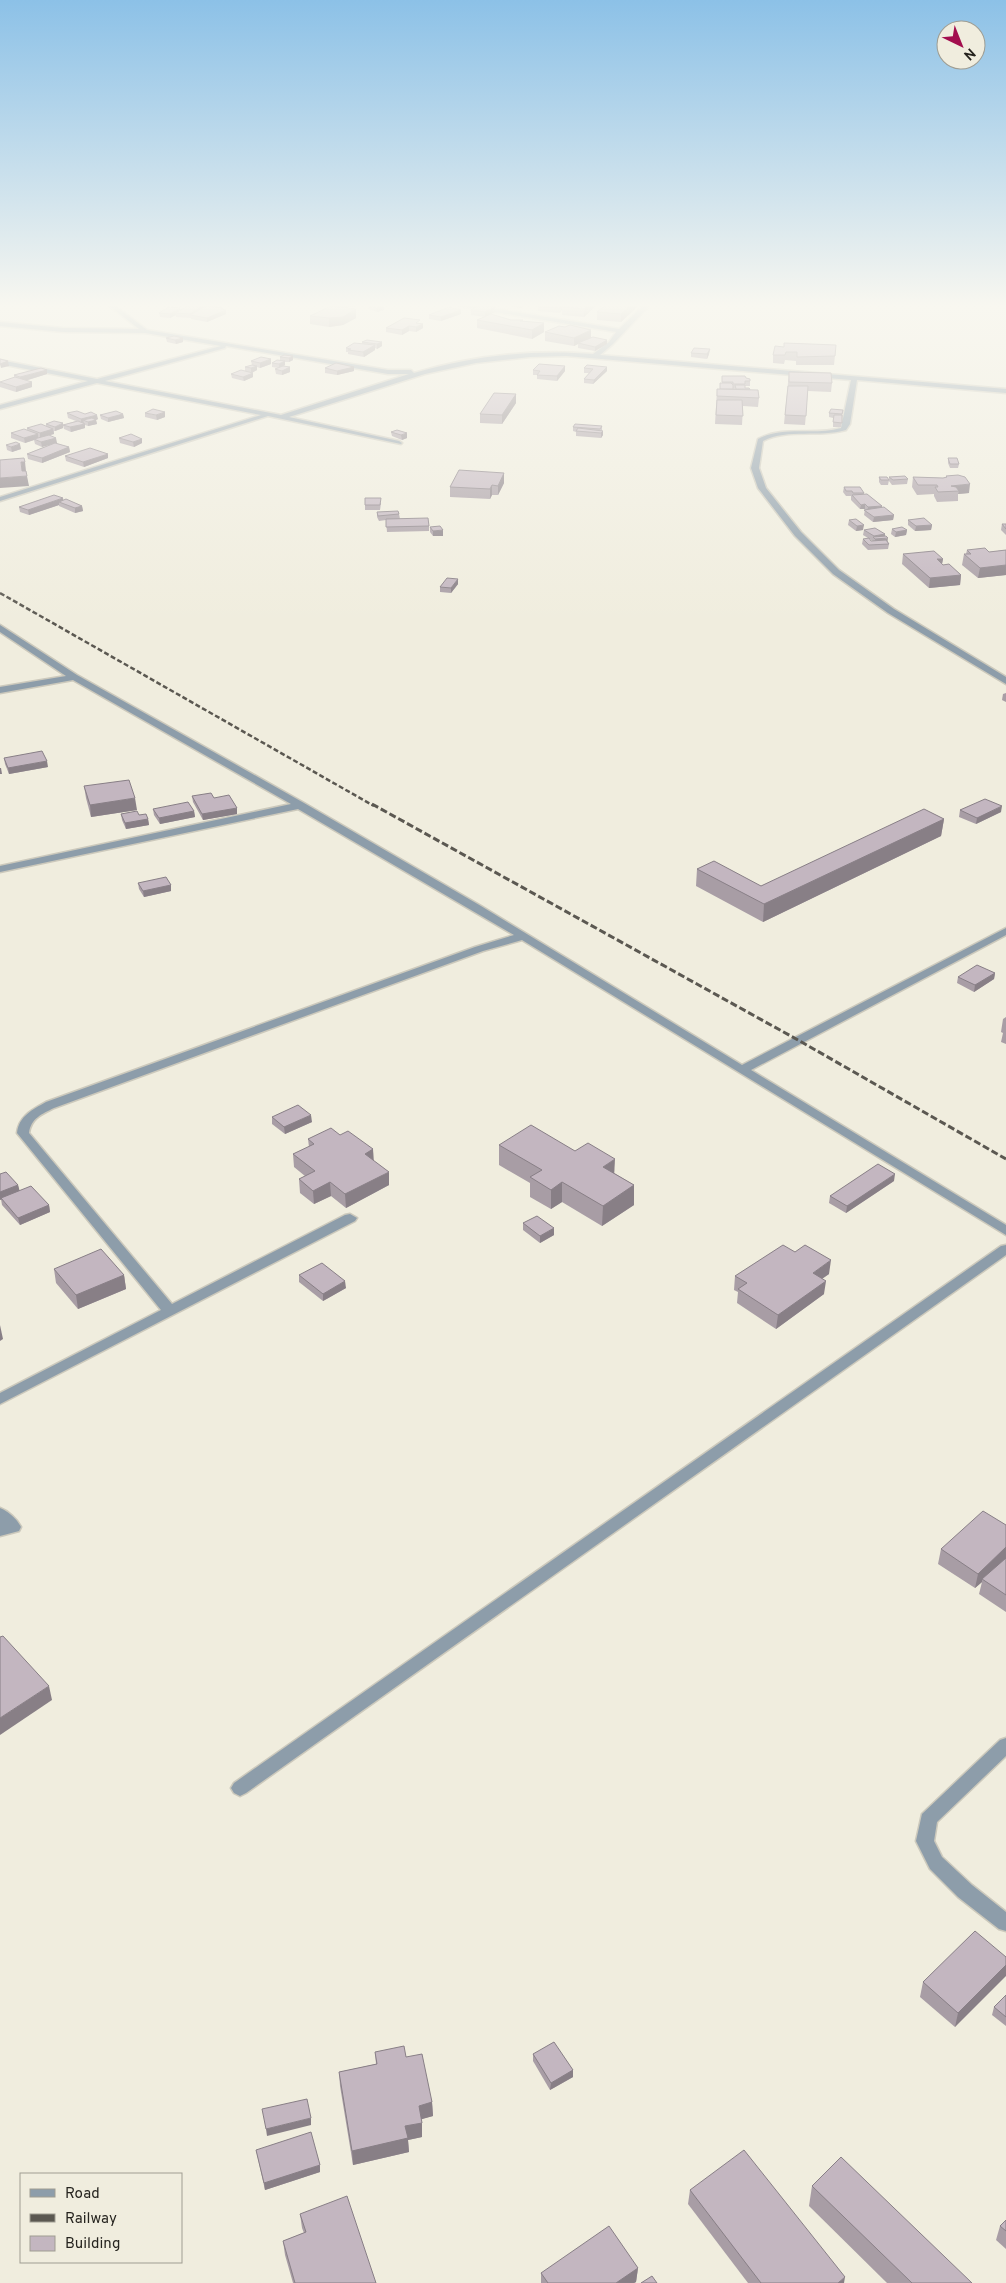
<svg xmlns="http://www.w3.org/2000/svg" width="1006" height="2283" viewBox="0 0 1006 2283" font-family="Overpass,sans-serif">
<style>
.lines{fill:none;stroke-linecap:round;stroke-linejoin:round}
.minor-casing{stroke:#ccc9bc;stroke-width:3}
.minor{fill:#8d9daa;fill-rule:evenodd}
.rail-far1{stroke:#5b5851;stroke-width:2.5;stroke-dasharray:5 2.5;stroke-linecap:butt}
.rail{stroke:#5b5851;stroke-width:3;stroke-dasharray:7 3;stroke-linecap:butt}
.wall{fill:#a89da5}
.shaded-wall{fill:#887f86}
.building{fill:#c3b6c0;stroke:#887f86}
</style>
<rect width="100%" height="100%" fill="#f0edde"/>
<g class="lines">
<g class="minor-casing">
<g id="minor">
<path d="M107,304H113L147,330L388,370H411L414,373C471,356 533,349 593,354L609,342L616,332L459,306L456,304H467L619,329L645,304H651L613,344L600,355L1006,389V393L857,380L850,424L846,430C819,438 789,428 763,441L759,468L766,488L801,532L839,570L894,609L1006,677V684L888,613L833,574L795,536L758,488L751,468L758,439C785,425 813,436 841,428L851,380L566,356L530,357L476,363L425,374L289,417L399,441L402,443L401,444L268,416L0,501V497L261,415L97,383L0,409V405L88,381L0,364V360L97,379L221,346L145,333L63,332L0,326V322L63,328L139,329ZM226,346L388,374H409L281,415L105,381L225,348Z"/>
<path d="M0,625L77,675L304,803L481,906L742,1065L1006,928V935L751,1070L1006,1225V1235L522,940L483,951L54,1108C42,1114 31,1118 29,1133L172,1304L345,1215L350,1214L357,1218L355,1221L0,1404V1393L161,1310L17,1133C19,1116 32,1110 46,1102L475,947L514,935L298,809L0,872V866L291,804L73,680L0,693V687L66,676L0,632Z"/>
<polygon points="1006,1245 1006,1255 246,1793 240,1796 234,1793 231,1788 234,1783 1001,1246"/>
<path d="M0,1508C8,1511 17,1519 21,1527L19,1531L0,1536Z"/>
<polygon points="1006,1738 1006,1756 937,1822 934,1841 942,1857 972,1885 1006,1912 1006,1931 999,1929 958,1897 930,1869 916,1841 922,1814 1000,1740"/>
</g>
</g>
<use href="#minor" class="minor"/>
<polyline class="rail-far1" points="0,593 374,806"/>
<polyline class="rail" points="372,804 798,1040 1006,1159"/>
</g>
<g class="wall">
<polygon points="332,304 363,304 350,307 336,307 356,309 356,318 343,325 329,327 310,324 310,316 332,306"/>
<polygon points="502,304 526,304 526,305 520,308 502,305"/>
<polygon points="541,304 598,304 584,317 562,315 562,310 559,313 538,311 538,307"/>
<polygon points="607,304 639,304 637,304 637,307 621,322 597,320 597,312"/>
<polygon points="368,305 383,306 384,310 377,312 369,309"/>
<polygon points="204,307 223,309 226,314 207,322 191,319 191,318 176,317 176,315 170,318 160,317 159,313"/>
<polygon points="471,310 495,312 488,315 511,320 544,323 544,332 532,339 477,328 477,320 485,317 471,315"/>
<polygon points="461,314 441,321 429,319 429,315"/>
<polygon points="420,323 423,324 423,328 416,332 409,331 402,335 386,332 386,328"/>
<polygon points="545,332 607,340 607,344 595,351 578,348 578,344 574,346 545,341"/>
<polygon points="166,338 183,338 183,342 176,344 167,342"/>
<polygon points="367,340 382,346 377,349 375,348 375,350 364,357 348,354 348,352 346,352 346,348 362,344 362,342"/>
<polygon points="836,345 834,365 796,365 796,361 785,360 784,364 773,363 773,355 784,347"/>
<polygon points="710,349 709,354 707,359 691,357 691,353"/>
<polygon points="284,355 293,360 289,362 285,362 285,365 284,366 290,367 290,372 282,375 276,374 275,369 278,368 272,367 272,363 280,360 280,357"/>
<polygon points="251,361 271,364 260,368 257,367 257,370 252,373 253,373 253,377 244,381 232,378 231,374 245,371 245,367 252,365"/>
<polygon points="565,366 565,371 557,381 537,379 537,375 533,375 533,370"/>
<polygon points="354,367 354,371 337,375 325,373 325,368"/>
<polygon points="607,367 607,371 593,384 584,383 584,379 589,373 584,373 584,368"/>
<polygon points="789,372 832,383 831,392 808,391 805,425 784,424"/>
<polygon points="47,374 25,381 32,387 16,392 0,387 0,382 14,378 14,375"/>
<polygon points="722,376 746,378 750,381 750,386 745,386 745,388 750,389 759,398 758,407 743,406 742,425 715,424 717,389 720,389 722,383"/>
<polygon points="516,394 516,403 502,424 480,423 480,414"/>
<polygon points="843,410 841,427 833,427 833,418 829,417 829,413"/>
<polygon points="67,413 98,419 96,420 97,424 88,426 85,425 85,428 71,432 64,429 63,425 76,421 68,418"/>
<polygon points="145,413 165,417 157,420 145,417"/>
<polygon points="123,414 124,418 108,422 101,419 100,415"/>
<polygon points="46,424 63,428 55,431 54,431 54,434 49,435 57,443 55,443 69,447 70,452 42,463 28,459 27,454 54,443 42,447 35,444 34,440 25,443 11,438 11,433 27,430 27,428 46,426"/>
<polygon points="602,426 602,430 603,435 601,438 576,436 576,432 573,431 573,427"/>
<polygon points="397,430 407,438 402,440 392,436 391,432"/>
<polygon points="119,438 142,439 142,443 134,447 120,443"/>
<polygon points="6,445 21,449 12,452 7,450"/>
<polygon points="65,456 108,458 84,467 66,461"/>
<polygon points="948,458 959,464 958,468 950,468 948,463"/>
<polygon points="946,476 969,493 958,494 958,501 937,502 934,496 934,494 917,495 912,487 913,477 943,478 946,478"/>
<polygon points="879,477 889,480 888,485 881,485 879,482"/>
<polygon points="889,477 908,479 907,484 892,485 889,481"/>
<polygon points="504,483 498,495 492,495 490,499 450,497 450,487"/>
<polygon points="844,487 864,493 864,494 882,506 882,508 894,515 893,520 873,522 864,515 865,509 860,509 851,500 851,496 846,496 843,492"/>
<polygon points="64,500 82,506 83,511 75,513 59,506 59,505 29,515 20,512 19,507"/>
<polygon points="381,503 380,510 365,510 365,505"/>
<polygon points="377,512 399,514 400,519 429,526 429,531 387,532 386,520 379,521 377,517"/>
<polygon points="849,520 863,530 856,531 848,525"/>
<polygon points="908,520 932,525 931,530 915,531 908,525"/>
<polygon points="1002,524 1006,524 1006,535 1001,530"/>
<polygon points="430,527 443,536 433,536 430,532"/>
<polygon points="892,529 907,530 906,535 895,537 891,534"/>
<polygon points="864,530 885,534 885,536 889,544 888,549 868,550 862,544 863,539 871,541 873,541 863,535"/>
<polygon points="967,550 989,552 1006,550 1006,575 978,578 962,565 964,554 966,554"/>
<polygon points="903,554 943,559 942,564 961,575 960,585 929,588 902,564"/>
<polygon points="458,579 458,584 451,593 440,592 440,587"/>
<polygon points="1006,693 1006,702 1002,700 1003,694"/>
<polygon points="4,758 48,767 9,774 5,764"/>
<polygon points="84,786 137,810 91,817 86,798"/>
<polygon points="192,796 214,798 237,814 203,820 193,802"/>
<polygon points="153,809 194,811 195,817 160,824 154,815"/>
<polygon points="960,810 1001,812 976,824 959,817"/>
<polygon points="121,814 139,815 148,819 149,825 126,829 122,820"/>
<polygon points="944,819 941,836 763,922 696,886 697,869 761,886"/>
<polygon points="138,883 171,885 171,891 144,897 139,889"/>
<polygon points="995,973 994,979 974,992 957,983 958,977"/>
<polygon points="1006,1017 1006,1044 1001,1042 1003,1033 1001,1032 1003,1019"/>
<polygon points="272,1117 312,1122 285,1134 272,1124"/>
<polygon points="340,1135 373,1149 373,1160 389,1185 346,1208 331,1196 314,1204 300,1193 299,1179 305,1176 294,1167 293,1154 309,1147 308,1139"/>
<polygon points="499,1145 614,1173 634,1185 634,1205 602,1226 562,1202 551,1209 530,1197 530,1183 499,1165"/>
<polygon points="0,1174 18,1185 19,1190 49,1205 50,1212 20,1225 2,1205 1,1199 0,1200"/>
<polygon points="894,1181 846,1213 829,1203 830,1196"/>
<polygon points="523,1223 554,1235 540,1243 523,1230"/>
<polygon points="54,1269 124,1275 126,1289 78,1309 56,1283"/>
<polygon points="829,1274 822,1279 824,1294 776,1329 737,1303 738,1292 734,1290 735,1276"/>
<polygon points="299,1275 346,1288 323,1301 299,1282"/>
<polygon points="1006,1525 1006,1612 979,1594 982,1582 975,1588 938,1564 941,1549"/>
<polygon points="1006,1957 955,2027 920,1997 923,1982"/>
<polygon points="1006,1995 1006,2026 992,2015 994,2007"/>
<polygon points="375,2052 406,2057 432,2102 433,2116 421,2119 422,2137 408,2140 409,2152 353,2165 340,2086 339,2072 376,2064"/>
<polygon points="533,2054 573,2070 573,2077 550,2090 533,2061"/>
<polygon points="256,2150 320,2172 265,2190"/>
<polygon points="812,2186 972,2283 887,2283 809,2206"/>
<polygon points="690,2190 844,2283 748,2283 688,2204"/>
<polygon points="300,2214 376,2283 293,2283 285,2255 283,2241 304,2233 302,2228"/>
<polygon points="1006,2220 1006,2249 996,2240 1000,2226"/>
<polygon points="638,2268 636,2282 634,2283 541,2283 541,2273"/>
</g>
<g class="shaded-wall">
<polygon points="349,304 363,304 350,307"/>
<polygon points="520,304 526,304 526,305 520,308"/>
<polygon points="564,304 568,304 562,307 562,310 559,313 560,308"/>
<polygon points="589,304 598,304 584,317 584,309"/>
<polygon points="632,304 637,304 637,307 621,322 621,314"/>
<polygon points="204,305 204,310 190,315 190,318 190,314"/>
<polygon points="383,306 384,310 377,312 376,308"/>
<polygon points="495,307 495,312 485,317 485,312"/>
<polygon points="180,308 180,313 175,313 176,315 170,318 170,314"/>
<polygon points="223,308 223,311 226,310 226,314 207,322 207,318"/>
<polygon points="356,309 356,318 343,325 329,327 329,318"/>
<polygon points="461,310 461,314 441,321 441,317"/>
<polygon points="544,323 544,332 532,339 532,330"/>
<polygon points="423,324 423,328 416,332 416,327"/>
<polygon points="409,326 409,331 402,335 402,330"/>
<polygon points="591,330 591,339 578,343 578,344 574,346 574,338"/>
<polygon points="183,338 183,342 176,344 175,340"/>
<polygon points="607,340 607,344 595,351 595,347"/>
<polygon points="382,342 382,346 377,349 377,344"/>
<polygon points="375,345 375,350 364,357 363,352"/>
<polygon points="710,349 709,354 707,359 707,354"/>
<polygon points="293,356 293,360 289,362 289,358"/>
<polygon points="271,359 271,364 260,368 260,363"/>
<polygon points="8,361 9,366 1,368 0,364"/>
<polygon points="285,361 285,365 279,368 279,364"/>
<polygon points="257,366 257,370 251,373 251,368"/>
<polygon points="565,366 565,371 557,381 557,376"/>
<polygon points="290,367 290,372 282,375 282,371"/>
<polygon points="354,367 354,371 337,375 337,371"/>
<polygon points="607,367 607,371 593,384 594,380"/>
<polygon points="47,370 47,374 21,382 20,377"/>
<polygon points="253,373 253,377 244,381 243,377"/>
<polygon points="32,382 32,387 16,392 16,387"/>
<polygon points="516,394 516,403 502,424 502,415"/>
<polygon points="165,412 165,417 157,420 156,415"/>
<polygon points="123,414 124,418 108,422 108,418"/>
<polygon points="97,415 98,419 96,420 97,424 88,426 88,422 83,420 84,423 81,424 81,419"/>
<polygon points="63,423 63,428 55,431 55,427"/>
<polygon points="85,424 85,428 71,432 70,427"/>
<polygon points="53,429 54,434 40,438 40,433"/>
<polygon points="603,431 603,435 601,438 601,433"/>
<polygon points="407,433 407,438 402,440 401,435"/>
<polygon points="38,434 38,439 34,439 34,440 25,443 24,438"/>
<polygon points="56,438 57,443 42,447 41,442"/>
<polygon points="142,439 142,443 134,447 133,442"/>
<polygon points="20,444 21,449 12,452 11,447"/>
<polygon points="69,447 70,452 42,463 42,458"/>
<polygon points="108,454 108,458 84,467 83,462"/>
<polygon points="21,462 25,462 26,471 22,471"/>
<polygon points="504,473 504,483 498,495 498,486"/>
<polygon points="27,476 29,486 0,488 0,478"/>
<polygon points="970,484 969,493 958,494 959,491 951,486"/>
<polygon points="492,485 492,495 490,499 490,489"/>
<polygon points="63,498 64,503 59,502 59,505 29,515 28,510"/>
<polygon points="865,504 865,509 860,509 861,505"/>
<polygon points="82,506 83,511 75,513 75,508"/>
<polygon points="882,506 882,511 867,512 868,507"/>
<polygon points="894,515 893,520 873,522 874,517"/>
<polygon points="864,525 863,530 856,531 857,526"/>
<polygon points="932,525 931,530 915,531 916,526"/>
<polygon points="443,530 443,536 433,536 433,531"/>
<polygon points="907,530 906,535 895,537 896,532"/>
<polygon points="885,534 885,539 888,538 887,544 875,545 875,539 874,538 874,536"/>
<polygon points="937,559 943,559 941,569"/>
<polygon points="1006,565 1006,575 978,578 980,568"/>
<polygon points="961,575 960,585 929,588 930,578"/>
<polygon points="458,579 458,584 451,593 451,588"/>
<polygon points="47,761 48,767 9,774 8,768"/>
<polygon points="0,768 1,768 2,774 0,774"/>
<polygon points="135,798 137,810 91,817 90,805"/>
<polygon points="1002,806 1001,812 976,824 977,818"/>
<polygon points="237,808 237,814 203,820 202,814"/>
<polygon points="194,811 195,817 160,824 159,818"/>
<polygon points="148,819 149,825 126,829 125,823"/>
<polygon points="944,819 941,836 763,922 764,904"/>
<polygon points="171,885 171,891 144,897 143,891"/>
<polygon points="995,973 994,979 974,992 975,985"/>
<polygon points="311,1115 312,1122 285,1134 284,1127"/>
<polygon points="373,1149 374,1163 365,1154"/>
<polygon points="615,1159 614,1178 603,1167"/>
<polygon points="389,1172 389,1185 346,1208 345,1194"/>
<polygon points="895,1174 894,1181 846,1213 847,1206"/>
<polygon points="330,1182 331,1196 314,1204 313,1191"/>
<polygon points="562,1182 562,1202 551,1209 551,1190"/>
<polygon points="18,1185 20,1192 0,1200 0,1192"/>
<polygon points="634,1185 634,1205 602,1226 603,1206"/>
<polygon points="49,1205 50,1212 20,1225 18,1218"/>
<polygon points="554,1228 554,1235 540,1243 540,1236"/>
<polygon points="831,1260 829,1274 811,1286 813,1273"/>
<polygon points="124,1275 126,1289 78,1309 76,1295"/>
<polygon points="345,1281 346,1288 323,1301 323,1294"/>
<polygon points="826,1281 824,1294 776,1329 778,1315"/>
<polygon points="0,1325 3,1339 0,1341"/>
<polygon points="1006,1547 1006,1559 982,1579 982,1582 975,1588 978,1574"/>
<polygon points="49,1686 52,1700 0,1735 0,1718"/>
<polygon points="1006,1965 1006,1976 955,2027 958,2013"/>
<polygon points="573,2070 573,2077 550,2090 551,2083"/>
<polygon points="432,2102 433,2116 419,2120 419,2106"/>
<polygon points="311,2118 311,2125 267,2136 266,2129"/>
<polygon points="422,2123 422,2137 408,2140 409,2152 353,2165 352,2151 405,2126"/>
<polygon points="320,2165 320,2172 265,2190 264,2183"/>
<polygon points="638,2268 636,2282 634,2283 616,2283"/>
<polygon points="845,2277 844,2283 838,2283"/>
</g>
<g class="building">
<polygon points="192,304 204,305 190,314 175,313"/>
<polygon points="375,304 376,304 383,306 376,308 368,305"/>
<polygon points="541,304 564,304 560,308 538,307"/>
<polygon points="566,304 589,304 584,309 562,307"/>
<polygon points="607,304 632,304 621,314 597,312"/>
<polygon points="481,305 495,307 485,312 471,310"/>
<polygon points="206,306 223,308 221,309 226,310 207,318 190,315"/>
<polygon points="331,306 356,309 343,317 329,318 310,316"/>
<polygon points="169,307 180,308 170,314 159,313"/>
<polygon points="449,307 461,310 441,317 429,315"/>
<polygon points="491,314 511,320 523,320 520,321 544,323 532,330 477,320"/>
<polygon points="404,318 420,320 416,323 423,324 416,327 409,326 402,330 386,328"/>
<polygon points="570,325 591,330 574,338 545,332 559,326 565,327"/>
<polygon points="174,336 183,338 175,340 166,338"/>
<polygon points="593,337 607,340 595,347 578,343"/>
<polygon points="367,340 382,342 377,344 362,342"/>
<polygon points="354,343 375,345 363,352 348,350 351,349 346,348"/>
<polygon points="784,343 836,345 835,356 797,357 797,352 786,352 785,355 773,355 775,346 784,347"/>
<polygon points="694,348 710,349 707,354 691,353"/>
<polygon points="284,355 293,356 289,358 280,357"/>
<polygon points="261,357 271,359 260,363 251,361"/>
<polygon points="0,359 8,361 0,364"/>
<polygon points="277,360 285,361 279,364 272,363"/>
<polygon points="336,363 354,367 337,371 325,368"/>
<polygon points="539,364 565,366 557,376 537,375 540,371 533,370"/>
<polygon points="252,365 257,366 251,368 245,367"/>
<polygon points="587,365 607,367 594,380 584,379 593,369 584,368"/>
<polygon points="283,366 290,367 282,371 275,369"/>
<polygon points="41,368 47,370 20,377 14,375"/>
<polygon points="241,370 253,373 243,377 231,374"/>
<polygon points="789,372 831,373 832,383 789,382"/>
<polygon points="722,376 745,376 746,378 750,379 750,381 745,381 745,384 733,384 733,382 722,382"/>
<polygon points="15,377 32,382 16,387 0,382"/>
<polygon points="720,383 731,383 733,385 733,389 720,389"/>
<polygon points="735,385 745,385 745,388 749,388 750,389 736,389"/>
<polygon points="788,386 808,386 806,416 785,415"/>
<polygon points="717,389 758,390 759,398 717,396"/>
<polygon points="494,393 516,394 502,415 480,414"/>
<polygon points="717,400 742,400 743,416 716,415"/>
<polygon points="153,409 165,412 156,415 145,413"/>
<polygon points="831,409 843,410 842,414 829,413"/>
<polygon points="77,411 85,414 91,412 97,415 81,419 67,413"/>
<polygon points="116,411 123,414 108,418 100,415"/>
<polygon points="834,415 842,415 842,423 833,422"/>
<polygon points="92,418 96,420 88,422 83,420"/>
<polygon points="54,421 63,423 55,427 46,424"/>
<polygon points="78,421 85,424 70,427 63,425"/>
<polygon points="41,424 53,429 40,433 27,428"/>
<polygon points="575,424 602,426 600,429 573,427"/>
<polygon points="578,428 603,431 601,433 576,431"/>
<polygon points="24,429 38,434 24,438 11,433"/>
<polygon points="397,430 407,433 401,435 391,432"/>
<polygon points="131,434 142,439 133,442 119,438"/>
<polygon points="49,435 56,438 41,442 34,439"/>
<polygon points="16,442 20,444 11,447 6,445"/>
<polygon points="55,443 69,447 42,458 27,454"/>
<polygon points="90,448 108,454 83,462 65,456"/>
<polygon points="24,458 25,462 21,462 22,471 26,471 27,476 0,478 0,460"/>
<polygon points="948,458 957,458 959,464 950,464"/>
<polygon points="459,470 504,473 498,486 492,485 490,489 450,487"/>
<polygon points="958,475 965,477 970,484 951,486 956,487 959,491 938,492 935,487 938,487 937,485 918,485 913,477 943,478 947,477 946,476"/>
<polygon points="905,476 908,479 893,480 889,477"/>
<polygon points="879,477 887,477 889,480 881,480"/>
<polygon points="844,487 860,487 864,493 853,493 852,491 846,491"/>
<polygon points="867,494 882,506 868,507 865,504 861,505 852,495"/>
<polygon points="54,495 63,498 28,510 19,507"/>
<polygon points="365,498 381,498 380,505 365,505"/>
<polygon points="66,499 82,506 75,508 59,502"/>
<polygon points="884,507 894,515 874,517 864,510"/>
<polygon points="398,511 399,514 378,516 377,512"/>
<polygon points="428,518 429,526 386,527 386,519"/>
<polygon points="924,518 932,525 916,526 908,520"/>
<polygon points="856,519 864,525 857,526 849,520"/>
<polygon points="1002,524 1006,524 1006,529"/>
<polygon points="440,526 443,530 433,531 430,527"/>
<polygon points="902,527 907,530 896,532 892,529"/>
<polygon points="875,528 885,534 874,536 864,530"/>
<polygon points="886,536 888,538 875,539 873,537"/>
<polygon points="869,538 871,541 886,540 889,544 869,545 863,539"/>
<polygon points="985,548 989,552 1006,550 1006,565 980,568 964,554 971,554 967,550"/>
<polygon points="934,551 943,559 937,559 943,565 949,564 961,575 930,578 903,554"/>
<polygon points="447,578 458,579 451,588 440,587"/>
<polygon points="42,751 47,761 8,768 4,758"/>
<polygon points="129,780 135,798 90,805 84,786"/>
<polygon points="211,793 214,798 229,795 237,808 202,814 192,796"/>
<polygon points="985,799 1002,806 977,818 960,810"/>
<polygon points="188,802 194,811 159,818 153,809"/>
<polygon points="924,809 944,819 764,904 697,869 714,861 761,886"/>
<polygon points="137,811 139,815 146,814 148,819 125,823 121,814"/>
<polygon points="166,877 171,885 143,891 138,883"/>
<polygon points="977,965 995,973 975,985 958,977"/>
<polygon points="298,1105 311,1115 284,1127 272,1117"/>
<polygon points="531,1125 575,1151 588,1143 615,1159 603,1167 634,1185 603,1206 562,1182 551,1190 530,1177 542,1170 499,1145"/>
<polygon points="331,1128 340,1135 348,1131 373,1149 365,1154 389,1172 345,1194 330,1182 313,1191 299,1179 315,1171 293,1154 314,1144 308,1139"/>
<polygon points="878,1164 895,1174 847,1206 830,1196"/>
<polygon points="6,1172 18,1185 0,1192 0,1174"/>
<polygon points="31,1186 49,1205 18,1218 1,1198"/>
<polygon points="537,1216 554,1228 540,1236 523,1223"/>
<polygon points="783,1245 795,1252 805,1245 831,1260 813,1273 826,1281 778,1315 738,1289 747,1283 735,1276"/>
<polygon points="101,1249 124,1275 76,1295 54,1269"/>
<polygon points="322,1263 345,1281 323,1294 299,1275"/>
<polygon points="983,1511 1006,1525 1006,1547 978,1574 941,1549"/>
<polygon points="1006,1558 1006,1595 982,1579"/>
<polygon points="3,1636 49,1686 0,1718 0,1637"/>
<polygon points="975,1931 1006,1957 1006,1965 958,2013 923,1982"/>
<polygon points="1006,1995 1006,2017 994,2007"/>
<polygon points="554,2042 573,2070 551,2083 533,2054"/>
<polygon points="404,2046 406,2057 422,2054 432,2102 419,2106 422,2123 405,2126 408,2138 352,2151 339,2072 377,2064 375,2052"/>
<polygon points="307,2099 311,2118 266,2129 262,2109"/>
<polygon points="311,2132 320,2165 264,2183 256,2150"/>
<polygon points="744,2150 845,2277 838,2283 761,2283 690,2190"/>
<polygon points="841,2157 972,2283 912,2283 812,2186"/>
<polygon points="347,2196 376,2283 295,2283 283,2241 306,2232 300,2214"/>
<polygon points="1006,2220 1006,2231 1000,2226"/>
<polygon points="609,2226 638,2268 616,2283 548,2283 541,2273"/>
<polygon points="652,2276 657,2283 641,2283"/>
</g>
<linearGradient id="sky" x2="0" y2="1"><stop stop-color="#8cc1e7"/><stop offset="0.49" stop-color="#f8f7f0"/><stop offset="1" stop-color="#f8f7f0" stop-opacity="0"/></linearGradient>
<rect width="1006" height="623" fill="url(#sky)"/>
<rect x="20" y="2173" width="162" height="90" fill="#f0edde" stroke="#9f9d92"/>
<rect x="30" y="2189" width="25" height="8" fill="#8d9daa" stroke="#9f9d92"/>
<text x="65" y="2198" font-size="15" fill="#26241f">Road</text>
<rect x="30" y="2214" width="25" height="8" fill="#5b5851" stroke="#9f9d92"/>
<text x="65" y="2223" font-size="15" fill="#26241f">Railway</text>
<rect x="30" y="2236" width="25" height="15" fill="#c3b6c0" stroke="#9f9d92"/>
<text x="65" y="2248" font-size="15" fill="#26241f">Building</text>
<g transform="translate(961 45) rotate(137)"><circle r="24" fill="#f0edde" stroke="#9f9d92"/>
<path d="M0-4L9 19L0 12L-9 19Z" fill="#a30e4e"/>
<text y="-8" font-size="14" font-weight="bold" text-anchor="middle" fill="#26241f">N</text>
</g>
</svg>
